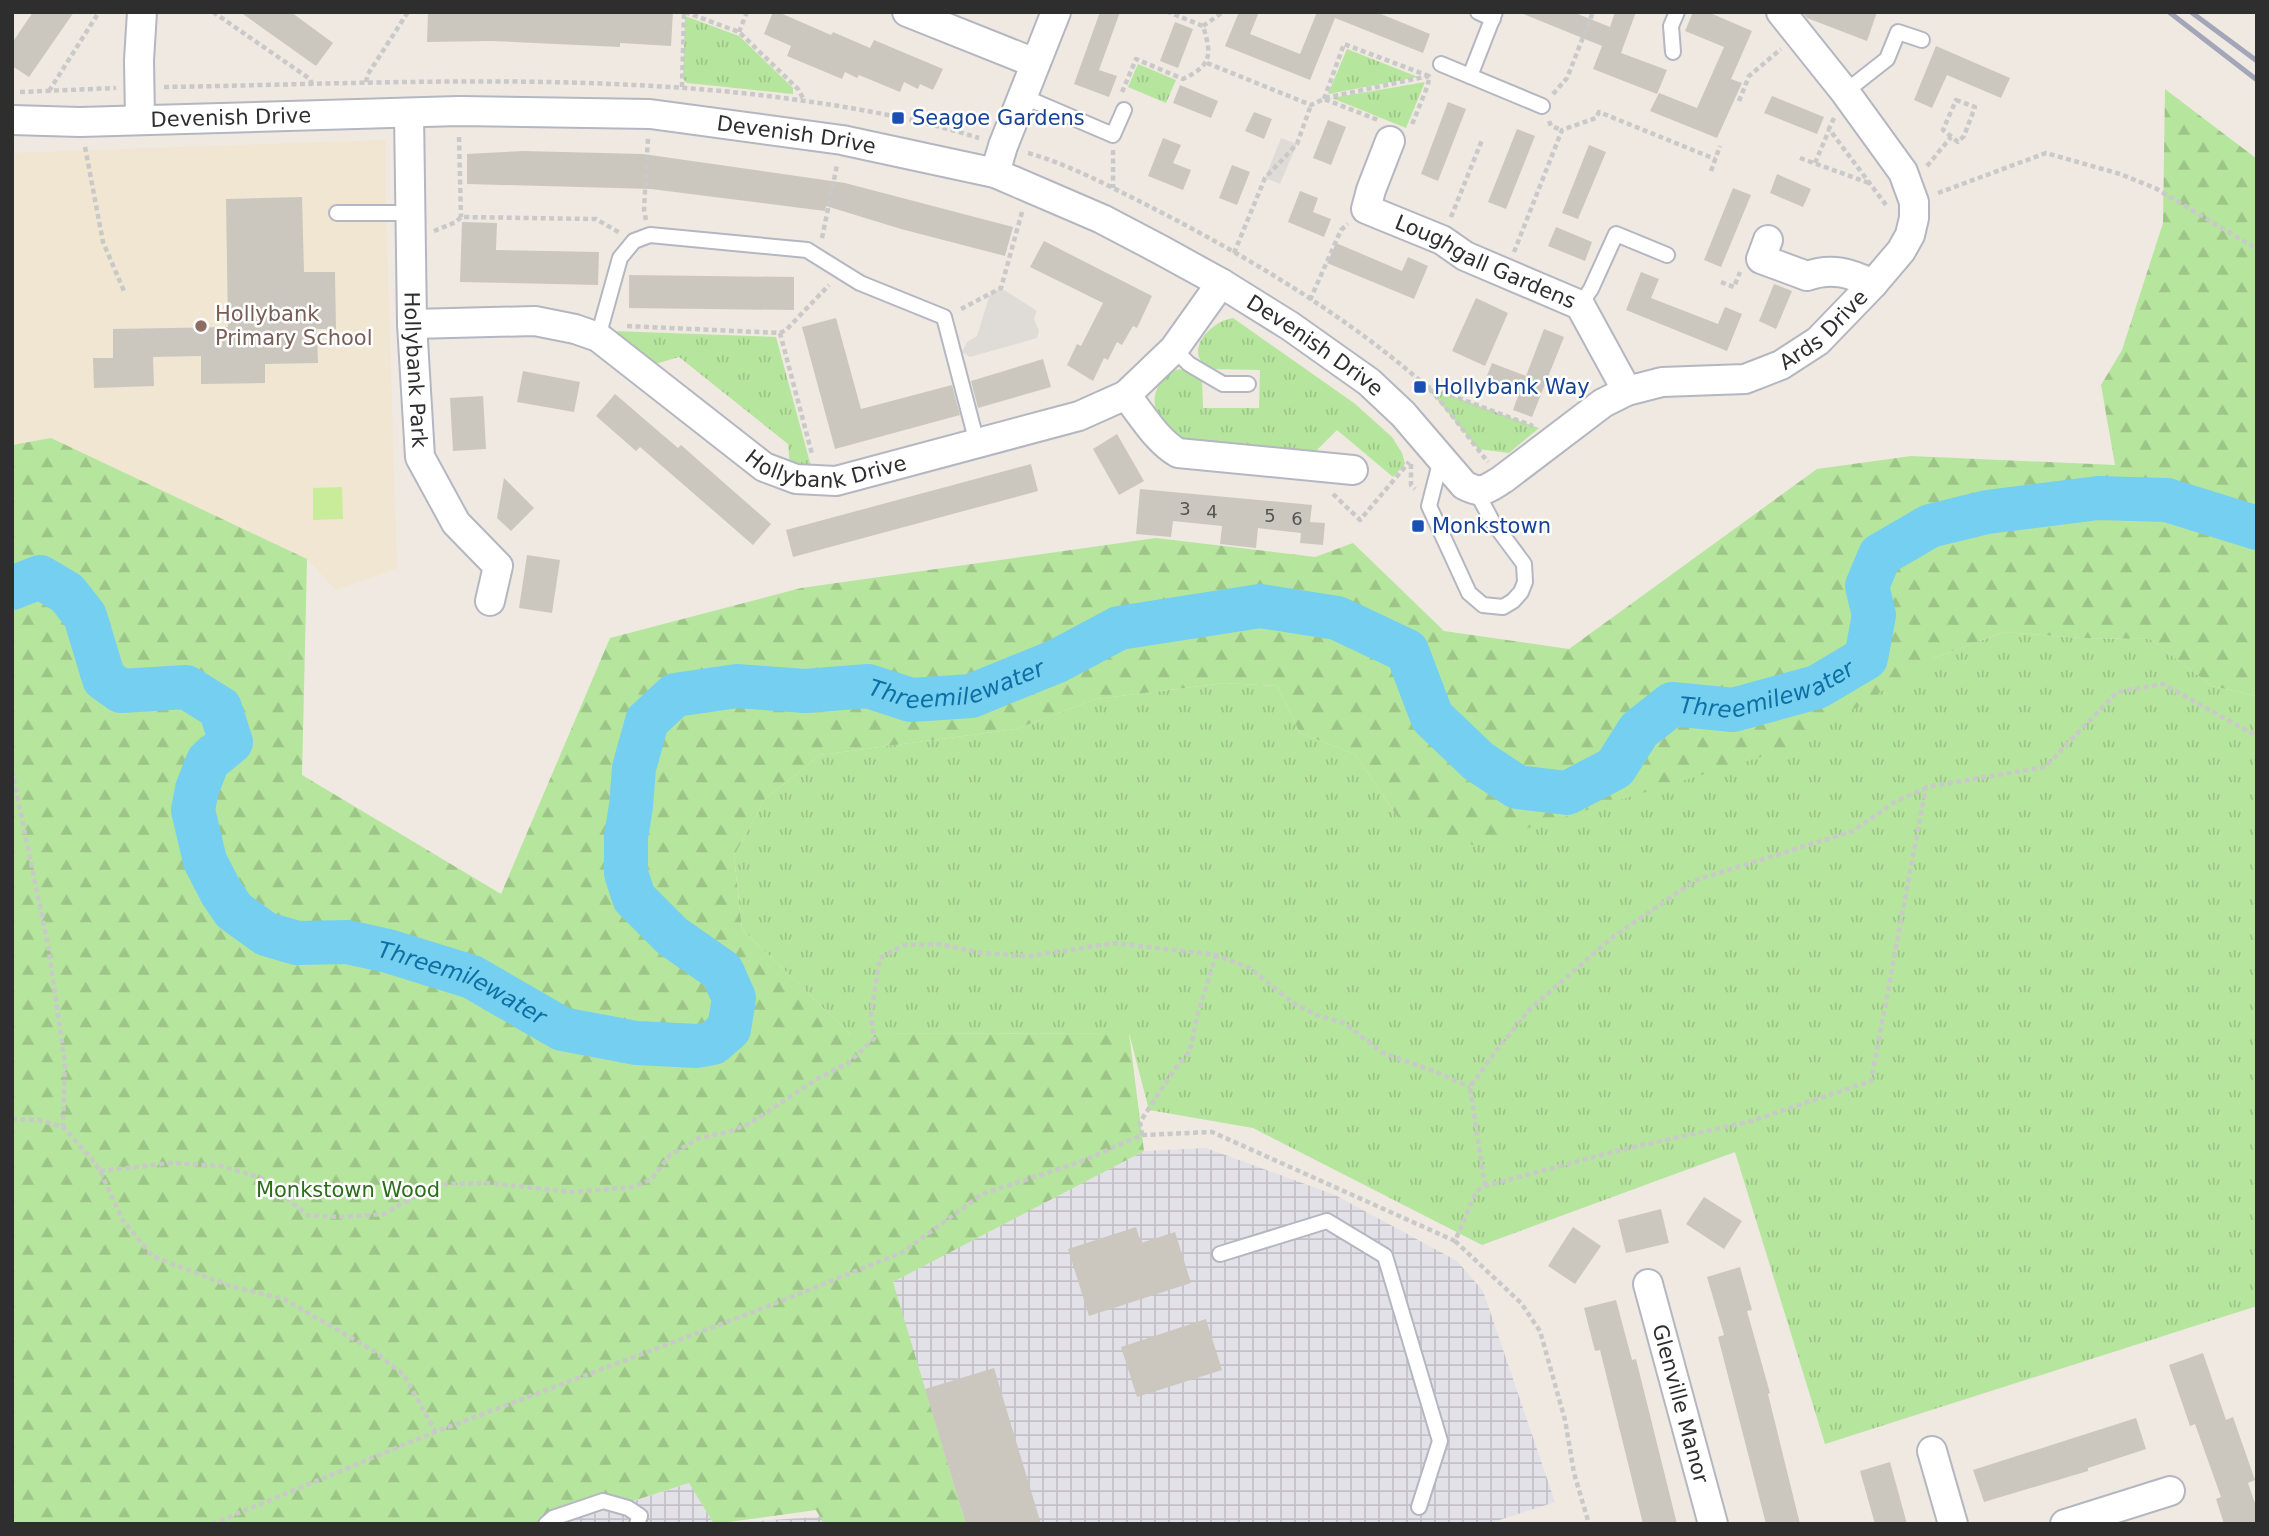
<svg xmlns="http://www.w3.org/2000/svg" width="2269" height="1536" viewBox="0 0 2269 1536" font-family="'DejaVu Sans',sans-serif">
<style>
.industrial{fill:url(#industrial-grid)}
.education{fill:#f0e6d1}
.grass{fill:url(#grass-tufts)}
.forest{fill:url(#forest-firs)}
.pitch{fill:#c9ec9a}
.plaza{fill:#dfdcd8}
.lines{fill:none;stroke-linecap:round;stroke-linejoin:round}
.river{stroke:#75cff0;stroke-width:44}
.building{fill:#cbc7bf}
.service-casing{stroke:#b4b7c1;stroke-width:18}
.minor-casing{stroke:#b4b7c1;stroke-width:32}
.path{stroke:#c9c9c9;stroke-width:4.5;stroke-dasharray:5 3.5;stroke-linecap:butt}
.service{stroke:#fff;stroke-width:14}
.minor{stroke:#fff;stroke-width:28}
.rail{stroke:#a3a6b8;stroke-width:5}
.transit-dot{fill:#1a4fb4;stroke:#fff;stroke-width:2.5}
.education-dot{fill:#8d6e63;stroke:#fff;stroke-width:2.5}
.labels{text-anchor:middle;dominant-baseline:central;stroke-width:5;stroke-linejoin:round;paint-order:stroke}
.number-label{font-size:18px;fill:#555452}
.street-label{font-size:21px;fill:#2e2e2e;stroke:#fff}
.transit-label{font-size:21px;fill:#164399;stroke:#fff;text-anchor:start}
.education-label{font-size:21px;fill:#785e54;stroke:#fff;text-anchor:start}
.park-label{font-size:21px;fill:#2c6e1b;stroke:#fff}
.water-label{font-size:23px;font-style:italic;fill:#0d6fa3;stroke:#fff}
</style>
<defs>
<pattern id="industrial-grid" width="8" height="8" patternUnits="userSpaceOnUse" patternTransform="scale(1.75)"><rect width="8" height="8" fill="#e3e1e8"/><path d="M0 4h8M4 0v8" fill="none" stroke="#c3c1c7"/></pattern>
<pattern id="grass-tufts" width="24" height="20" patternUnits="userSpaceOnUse" patternTransform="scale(1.75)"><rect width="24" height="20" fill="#b6e59e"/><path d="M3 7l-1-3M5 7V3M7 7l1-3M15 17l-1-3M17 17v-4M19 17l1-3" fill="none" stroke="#9dc588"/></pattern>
<pattern id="forest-firs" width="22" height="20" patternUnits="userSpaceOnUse" patternTransform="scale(1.75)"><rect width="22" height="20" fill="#b6e59e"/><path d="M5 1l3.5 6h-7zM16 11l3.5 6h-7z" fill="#9dc588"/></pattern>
</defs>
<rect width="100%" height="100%" fill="#efe9e1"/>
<g class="industrial">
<polygon points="1206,1148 1335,1195 1457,1261 1483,1291 1555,1502 1487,1524 966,1524 892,1282 1144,1151"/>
<polygon points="690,1483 714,1524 561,1524"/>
<polygon points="828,1516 832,1524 718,1524"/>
</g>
<polygon class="education" points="386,140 386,213 397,568 336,590 307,559 51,438 12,445 12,153"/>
<g class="grass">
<polygon points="685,16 739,36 793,88 793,94 687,83 683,79"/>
<polygon points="1347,49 1418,77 1328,94"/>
<polygon points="1138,64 1176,80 1166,103 1128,87"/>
<polygon points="1425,82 1406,128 1332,98"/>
<path d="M1233,318L1354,403L1392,437L1402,453L1405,464L1393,477L1337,430L1316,451L1303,457L1179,442C1172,433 1159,422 1156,411C1151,395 1160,375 1176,370C1185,367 1195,375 1202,379L1203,408H1259L1260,370L1210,369C1181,352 1211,321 1233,318Z"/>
<polygon points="613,331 776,337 812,470 790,467 788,444 679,357 652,365 617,339"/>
<polygon points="1426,386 1539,428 1509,453 1478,449"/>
<polygon points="2004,632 2081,638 2150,639 2212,686 2257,696 2257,1306 1825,1444 1735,1152 1482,1245 1253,1128 1149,1110 1129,1033 850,1034 742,929 734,856 764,800 820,755 1016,729 1096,699 1225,683 1277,686 1300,733 1355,754 1397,816 1934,658"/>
</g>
<polygon class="forest" points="2165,89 2257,159 2257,696 2212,686 2150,639 2081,638 2004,632 1934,658 1796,746 1473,845 1397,816 1355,754 1300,733 1277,686 1225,683 1096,699 1016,729 820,755 764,800 734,856 742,929 850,1034 1129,1033 1144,1151 893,1282 966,1524 824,1524 816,1510 714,1524 689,1483 561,1524 12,1524 12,445 51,438 307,559 302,775 501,894 610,638 801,588 1156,538 1315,557 1353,543 1444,631 1569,649 1817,469 1911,456 2115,465 2101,385 2122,350 2163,223"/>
<polygon class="pitch" points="342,487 343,519 313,520 313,488"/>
<g class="plaza">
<polygon points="1281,138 1297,144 1280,184 1265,178"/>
<polygon points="1001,288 1037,311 1034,319 1039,331 1037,338 970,357 962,352 967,342 977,336 990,294"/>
</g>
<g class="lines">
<path class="river" id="s1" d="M12,588L40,577L67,593L85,616L104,679L121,691L186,687L220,708L231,742L208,761L197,789L193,810L205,861L221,892L234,911L266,934L297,943L347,942L388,951L472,977L562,1029L636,1043L697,1046L713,1043L729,1029L734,998L722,971L672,936L634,898L626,873V837L631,806L634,768L647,721L675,695L737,686L805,691L868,686L911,700L971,696L1057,661L1119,628L1260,606L1337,618L1407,651L1432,717L1478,761L1517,787L1567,793L1615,768L1639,730L1672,704L1733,710L1817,687L1866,658L1874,615L1867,586L1880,555L1930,526L1987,512L2098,498L2167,500L2257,528"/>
</g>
<g class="building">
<polygon points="33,12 74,12 29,77 12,66 12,43"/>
<polygon points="240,12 291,12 333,43 316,66"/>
<polygon points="428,12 636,14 636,12 673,12 671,46 620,43 620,47 492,41 427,42"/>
<polygon points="773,12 778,12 831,35 833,32 870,48 874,40 943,69 933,90 920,84 918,89 904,82 900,92 859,75 857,78 845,72 842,79 787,56 791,46 764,34"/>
<polygon points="1100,12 1120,12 1099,70 1117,76 1109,97 1074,84"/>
<polygon points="1239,12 1259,12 1250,34 1300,54 1317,12 1376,12 1430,34 1423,53 1335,18 1310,80 1225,46"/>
<polygon points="1573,12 1610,27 1615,12 1636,12 1621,53 1667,70 1657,94 1593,69 1602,46 1521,13"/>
<polygon points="1693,12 1708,12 1752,31 1731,79 1742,83 1717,138 1650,111 1659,93 1697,108 1724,47 1685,31"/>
<polygon points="1802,12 1877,12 1867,41 1807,18"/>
<polygon points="1175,22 1193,29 1178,68 1160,61"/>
<polygon points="1936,46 2010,78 2001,98 1947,75 1932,108 1914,100"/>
<polygon points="1180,85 1218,101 1211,118 1173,103"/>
<polygon points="1772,96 1824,117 1817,134 1764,113"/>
<polygon points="1448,102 1466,109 1438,181 1421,174"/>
<polygon points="1254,112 1272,119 1264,139 1245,131"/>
<polygon points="1328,120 1346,127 1331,165 1313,158"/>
<polygon points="1517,129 1535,136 1506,209 1488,202"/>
<polygon points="1163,138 1181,145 1173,163 1191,170 1183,190 1148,176"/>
<polygon points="1589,145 1606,152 1578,219 1562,213"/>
<polygon points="523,151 643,154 845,183 1013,227 1005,256 901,229 826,206 825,211 651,189 467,184 467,154"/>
<polygon points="1232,165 1250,172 1237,205 1219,198"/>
<polygon points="1777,174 1811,189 1803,207 1770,193"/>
<polygon points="1733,188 1751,195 1721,267 1704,260"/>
<polygon points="1300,191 1318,198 1313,212 1331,219 1324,237 1288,222"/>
<polygon points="302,197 304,272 335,272 336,329 317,329 318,363 265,364 265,383 201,384 201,356 153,357 154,386 94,388 93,358 113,358 113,329 228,327 226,199"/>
<polygon points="462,222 497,223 496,250 599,252 598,285 460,282"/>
<polygon points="1556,227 1592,242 1585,261 1548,246"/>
<polygon points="1044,241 1152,296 1137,328 1133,326 1122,345 1117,342 1108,360 1104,358 1093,381 1067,365 1077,344 1081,346 1103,303 1030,267"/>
<polygon points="1336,243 1402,271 1408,257 1428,266 1414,299 1327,263"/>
<polygon points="1641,272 1659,279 1651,298 1718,324 1725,307 1742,314 1727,351 1626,310"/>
<polygon points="629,275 794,277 794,310 629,308"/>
<polygon points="1774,284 1792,291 1776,329 1759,321"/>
<polygon points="1476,298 1508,313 1485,366 1452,351"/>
<polygon points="836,318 861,409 952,385 960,415 835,449 802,327"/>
<polygon points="1544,329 1564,337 1532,417 1513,410 1518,396 1484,383 1492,363 1526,376"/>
<polygon points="1043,359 1051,387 978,408 971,381"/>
<polygon points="523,371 580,382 574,412 517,402"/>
<polygon points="615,394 678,448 681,445 771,524 753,545 640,447 636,451 596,416"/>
<polygon points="483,396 486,449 453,451 450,398"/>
<polygon points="1117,434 1144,481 1119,495 1093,449"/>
<polygon points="1031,464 1038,491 793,557 786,530"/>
<polygon points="504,478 534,508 511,531 497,518"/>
<polygon points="1140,489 1312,505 1310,522 1325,523 1323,545 1300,543 1301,533 1258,528 1256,548 1220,544 1222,526 1173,521 1171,537 1136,534"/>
<polygon points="527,555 560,560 552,613 519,608"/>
<polygon points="1704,1197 1742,1221 1724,1249 1686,1224"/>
<polygon points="1661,1209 1669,1243 1626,1253 1618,1220"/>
<polygon points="1136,1227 1141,1243 1175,1232 1191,1283 1089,1316 1068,1249"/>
<polygon points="1573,1227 1601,1246 1575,1284 1548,1266"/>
<polygon points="1740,1267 1752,1310 1747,1311 1770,1393 1768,1394 1800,1524 1766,1524 1718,1337 1724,1335 1707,1277"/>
<polygon points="1616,1300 1632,1360 1636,1359 1677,1524 1643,1524 1600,1350 1595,1351 1584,1308"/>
<polygon points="1206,1319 1222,1370 1137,1397 1121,1347"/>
<polygon points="2203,1353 2226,1420 2233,1417 2255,1480 2248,1483 2257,1509 2257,1524 2224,1524 2216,1499 2221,1497 2195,1424 2190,1426 2169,1365"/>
<polygon points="994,1368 1041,1524 966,1524 925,1389"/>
<polygon points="2136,1418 2146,1449 2088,1468 2088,1471 1984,1502 1973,1470"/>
<polygon points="1890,1462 1907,1524 1875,1524 1860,1471"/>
</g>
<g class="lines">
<g class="service-casing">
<g id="service">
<polyline points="1478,12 1493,19"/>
<polyline points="1673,52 1671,26 1677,12"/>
<polyline points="1441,64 1542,106"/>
<polyline points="1470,76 1495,12"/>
<polyline points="1845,92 1887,59 1898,32 1922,40"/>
<polyline points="1022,96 1113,135 1124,110"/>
<polyline points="337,213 410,213"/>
<polyline points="1580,305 1591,289 1616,234 1667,255"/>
<polyline points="598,337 620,258 634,241 650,235 807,250 860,283 944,317 977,443"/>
<polyline points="1174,349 1189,364 1223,384 1248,384"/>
<polyline points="1441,459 1429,506 1469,593 1483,605 1503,607 1513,601 1521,592 1525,582 1524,564 1492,521 1476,491"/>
<polyline points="1220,1254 1327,1221 1385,1256 1440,1441 1419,1507"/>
<polyline points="546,1524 553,1518 603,1501 628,1508 640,1516 637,1524"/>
</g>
</g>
<g class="minor-casing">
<g id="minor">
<polyline points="907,12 1035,63"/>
<path id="s2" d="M409,113L412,324L420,457L456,523L498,566L490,601"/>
<path id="s3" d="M12,120L80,122L459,111L650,114L842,140L995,173L1102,219L1161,250L1221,283L1290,326L1369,382L1403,414L1464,485C1482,495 1487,489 1503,479L1603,403L1627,391L1662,382L1745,379L1781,365L1818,341L1873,284L1901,251L1910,235L1914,218V202L1903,172L1845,92L1781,12"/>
<polyline points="140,120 139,60 142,12"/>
<path id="s4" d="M1390,141L1371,190L1366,209L1442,240L1465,256L1580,305L1627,391"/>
<polyline points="995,173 1003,146 1056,12"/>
<path d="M1768,240L1761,259L1807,276C1832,267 1850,273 1873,284"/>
<path id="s5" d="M412,324L535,321L575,329L598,337L764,467L796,479L836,481L1079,416L1126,395L1174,349L1221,283"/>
<path d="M1126,395C1142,415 1156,440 1178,453L1353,470"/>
<path id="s6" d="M1648,1284L1713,1524"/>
<polyline points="1932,1451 1953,1524"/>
<polyline points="2065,1524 2170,1491"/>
</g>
</g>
<g class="path">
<polyline points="213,12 310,79 312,85"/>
<polyline points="685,12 739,32 798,89 804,100"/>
<polyline points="1203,26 1223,12"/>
<polyline points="739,32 747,12"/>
<polyline points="1207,63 1311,105 1324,99 1378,120"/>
<polyline points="366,82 368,74 408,12"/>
<path d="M164,87C359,84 556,73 751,94C828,103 905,115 979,138"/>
<polyline points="682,87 684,12"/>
<polyline points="49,91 99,12"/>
<polyline points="20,92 116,88"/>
<path d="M1122,92L1136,59L1183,79C1212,65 1212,55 1203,26L1168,12"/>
<polyline points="1553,94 1567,78 1593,12"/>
<polyline points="1325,98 1429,76"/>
<polyline points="1324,99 1344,44 1429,76 1428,85 1411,127"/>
<polygon points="1956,100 1975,107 1964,136 1958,142 1943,130"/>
<polyline points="1739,101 1749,76 1781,49"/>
<polyline points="1834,118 1829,129 1886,205"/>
<polyline points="1549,121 1551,126 1562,130"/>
<polyline points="459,137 461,217"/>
<polyline points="85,147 103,242 124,291"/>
<polyline points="1113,150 1113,188"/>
<path d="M1028,153C1067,164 1103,183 1139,201C1238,251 1340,311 1424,384C1446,404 1468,438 1488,462"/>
<polyline points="1800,158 1869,183"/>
<polyline points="1815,163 1829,130"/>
<polyline points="1927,166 1951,137"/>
<polyline points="1711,171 1720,146"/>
<polyline points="1938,193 2046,153 2120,174 2155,188 2257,249"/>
<polyline points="1451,217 1482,140"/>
<polyline points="646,220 644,210 648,138"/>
<polyline points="434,231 456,222 461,217 596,219 620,233"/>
<polyline points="822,238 837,165"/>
<polyline points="1514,252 1562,130 1596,118 1599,112 1715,159"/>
<polyline points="1234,253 1265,178 1297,144 1311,105"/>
<polyline points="1721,282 1734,287 1740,272"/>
<polyline points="1310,300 1341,230 1348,224"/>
<polyline points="961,309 1001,288 1022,212"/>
<polyline points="627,326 780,333 812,454"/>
<polyline points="780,333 786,330 829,285"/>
<polyline points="1426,386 1533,426"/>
<polyline points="1411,464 1411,485 1415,489"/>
<polyline points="1333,494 1360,520 1409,462"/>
<polyline points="12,771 48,945 65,1063 63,1127"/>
<polyline points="12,1119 39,1120 63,1127 90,1157 100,1171 122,1219 152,1256 230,1286 284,1299 374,1351 404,1375 435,1431"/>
<polyline points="1142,1135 1140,1122 1174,1070 1190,1051 1197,1016 1216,955"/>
<polyline points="100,1171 171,1163 221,1166 262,1178 307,1215 339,1217 384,1214 414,1197 445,1184 488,1183 573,1192 633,1187 652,1179 670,1155 699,1138 729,1132 750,1123 817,1079 848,1063 874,1039 871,1013 880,958 904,945 939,944 981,953 1030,956 1114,943 1216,955 1250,968 1293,1003 1317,1015 1344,1023 1383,1053 1436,1072 1470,1087"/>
<polyline points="1485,1186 1470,1087 1495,1052 1531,1008 1613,937 1696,880 1853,831 1896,801 1926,788"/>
<polyline points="1455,1241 1521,1303 1540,1331 1565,1420 1574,1473 1589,1524"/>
<polyline points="212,1524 435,1432 761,1309 903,1252 982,1194 1080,1162 1142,1135 1212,1132 1455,1241 1476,1192 1485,1186 1620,1150 1748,1122 1871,1081 1926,787 2045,767 2117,692 2163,684 2251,733 2257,734"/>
</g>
<use href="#service" class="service"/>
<use href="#minor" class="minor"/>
<g class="rail">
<polyline points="2169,12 2257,80"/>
<polyline points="2191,12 2257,61"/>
</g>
</g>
<g class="transit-dot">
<rect x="891" y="111" width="14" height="14" rx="3.5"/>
<rect x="1413" y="380" width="14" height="14" rx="3.5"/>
<rect x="1411" y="519" width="14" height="14" rx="3.5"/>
</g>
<circle class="education-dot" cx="201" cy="326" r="7"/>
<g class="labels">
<g class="number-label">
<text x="1185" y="508">3</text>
<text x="1212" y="511">4</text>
<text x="1270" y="515">5</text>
<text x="1297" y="518">6</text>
</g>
<g class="street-label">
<text stroke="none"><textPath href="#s3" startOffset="219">Devenish Drive</textPath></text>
<text stroke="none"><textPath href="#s3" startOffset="786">Devenish Drive</textPath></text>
<text stroke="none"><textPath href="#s4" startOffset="203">Loughgall Gardens</textPath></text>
<text stroke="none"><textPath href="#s3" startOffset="1967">Ards Drive</textPath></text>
<text stroke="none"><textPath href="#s3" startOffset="1353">Devenish Drive</textPath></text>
<text stroke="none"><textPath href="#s2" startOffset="257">Hollybank Park</textPath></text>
<text stroke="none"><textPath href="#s5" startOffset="462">Hollybank Drive</textPath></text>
<text stroke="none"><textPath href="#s6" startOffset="124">Glenville Manor</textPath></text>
</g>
<g class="transit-label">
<text x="912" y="118">Seagoe Gardens</text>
<text x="1434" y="387">Hollybank Way</text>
<text x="1432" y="526">Monkstown</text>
</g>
<g class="education-label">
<text x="215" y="314">Hollybank<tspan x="215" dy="24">Primary School</tspan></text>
</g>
<g class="park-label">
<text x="348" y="1190">Monkstown Wood</text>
</g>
<g class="water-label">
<text stroke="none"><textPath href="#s1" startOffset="1720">Threemilewater</textPath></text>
<text stroke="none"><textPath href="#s1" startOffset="2665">Threemilewater</textPath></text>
<text stroke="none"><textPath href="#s1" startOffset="754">Threemilewater</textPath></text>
</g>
</g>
<rect width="2269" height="1536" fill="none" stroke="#2e2e2e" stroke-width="28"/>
</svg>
